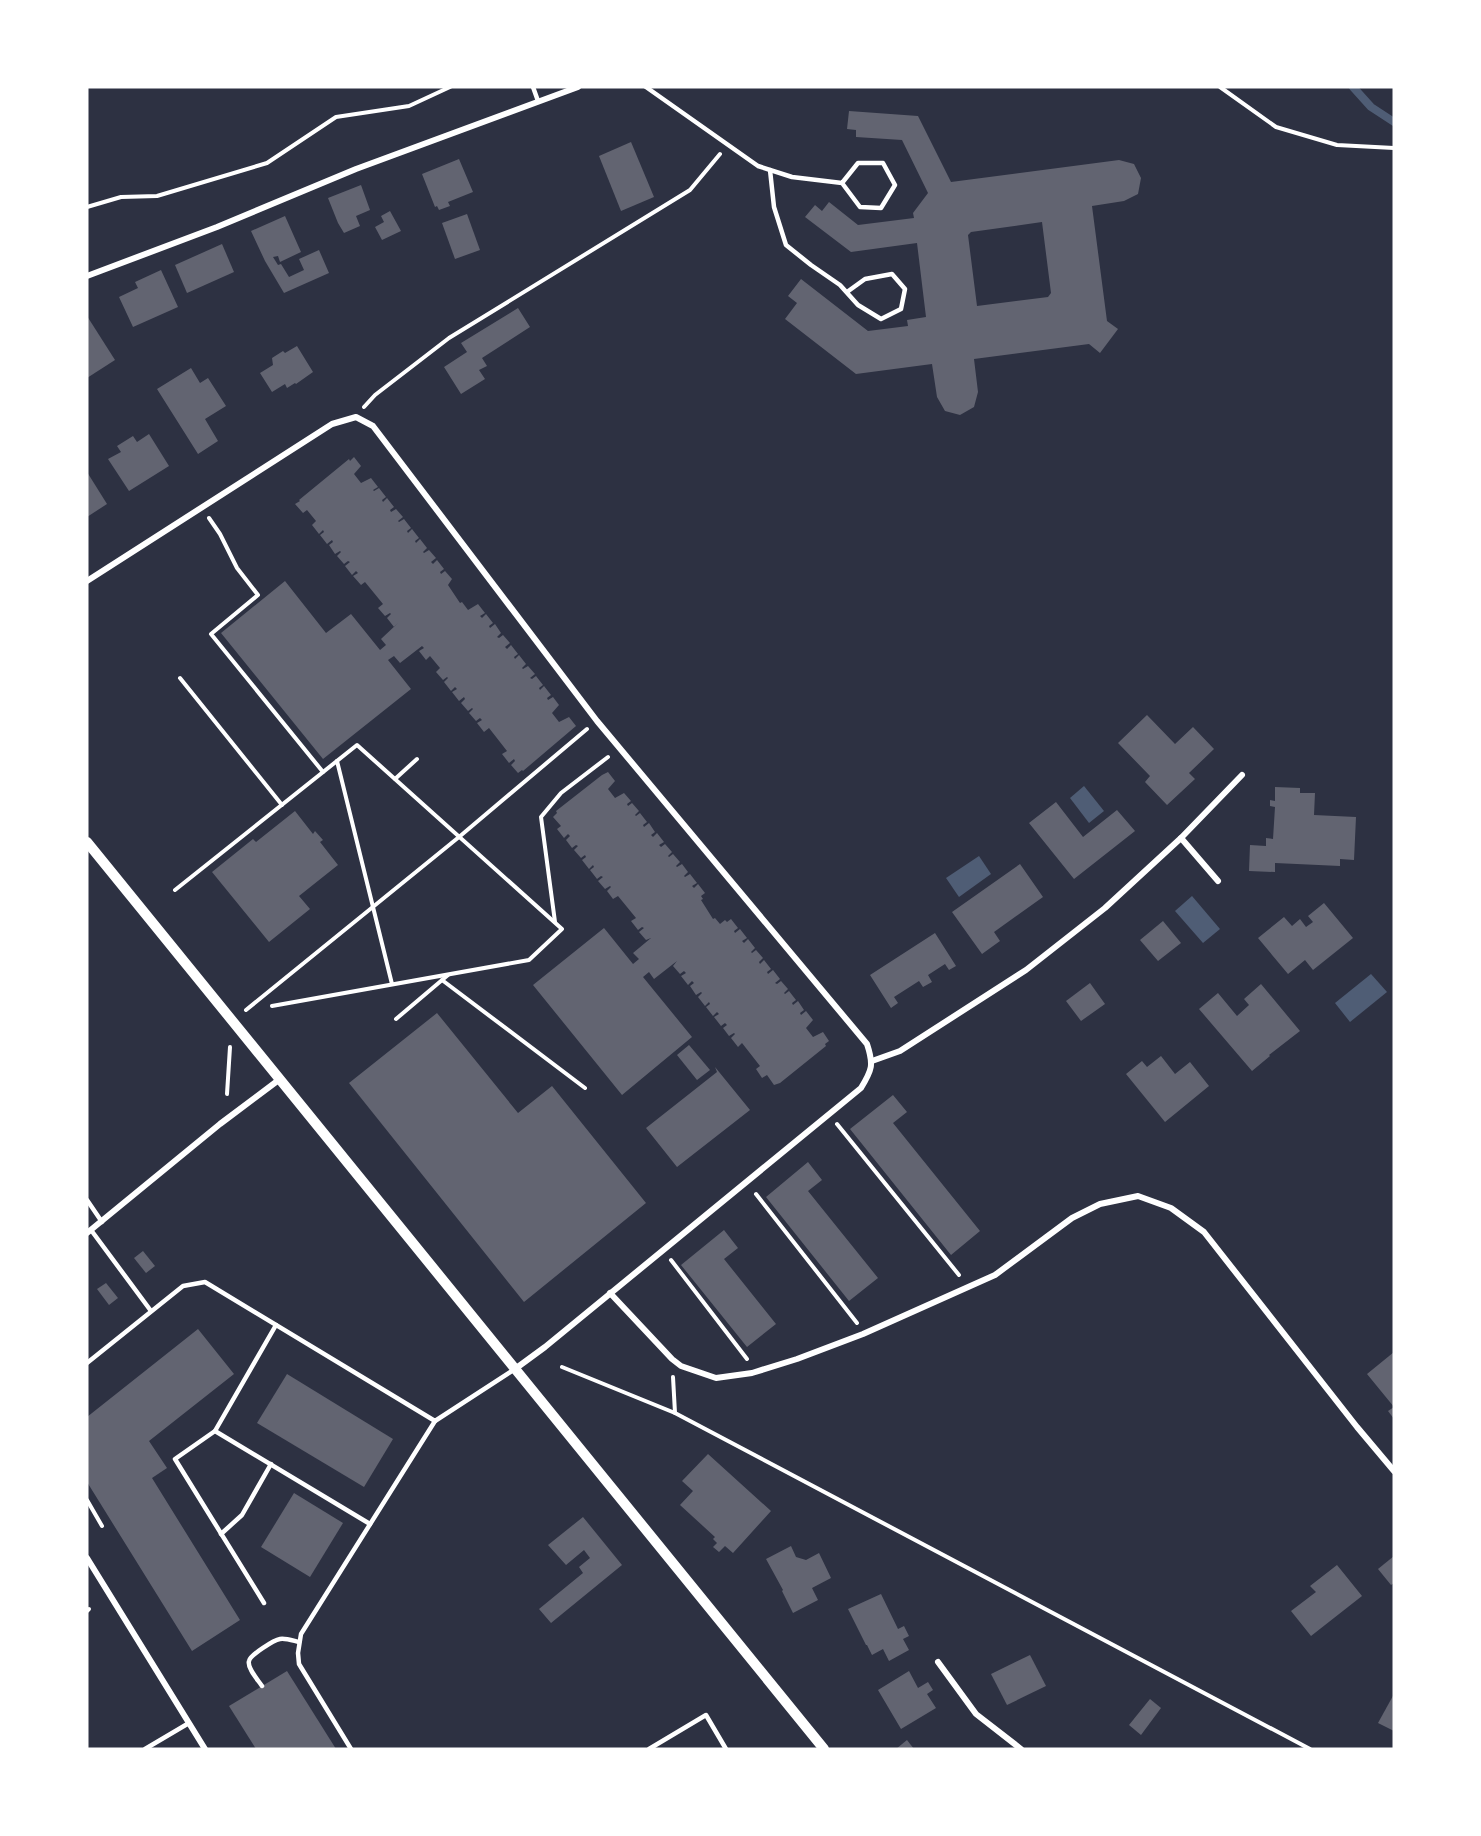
<svg xmlns="http://www.w3.org/2000/svg" width="1481" height="1836" viewBox="0 0 1481 1836" font-family="'Playfair Display',serif">
<style>
.water{fill:#4f5d75}
.lines{fill:none;stroke-linecap:round;stroke-linejoin:round}
.stream{stroke:#4f5d75;stroke-width:8}
.building{fill:#626471;fill-rule:evenodd}
.path{stroke:#fff;stroke-width:4}
.service{stroke:#fff;stroke-width:4.5}
.minor{stroke:#fff;stroke-width:6}
.tertiary{stroke:#fff;stroke-width:10}
</style>
<rect width="100%" height="100%" fill="#2d3142"/>
<g class="water">
<polygon points="1084,786 1104,811 1089,823 1070,798"/>
<polygon points="979,856 991,874 959,897 946,878"/>
<polygon points="1192,896 1220,929 1203,943 1175,911"/>
<polygon points="1371,974 1387,992 1350,1022 1335,1003"/>
</g>
<g class="lines">
<polyline class="stream" points="1353,87 1371,107 1394,122"/>
</g>
<g class="building">
<path d="M849,111L918,116L951,182L1119,160L1134,164L1141,178L1138,194L1124,201L1092,206L1107,321L1118,329L1100,353L1089,344L974,359L978,392L974,407L960,415L945,411L937,397L932,364L856,374L785,319L797,303L788,296L801,279L868,331L908,326L907,320L926,317L917,243L851,252L805,217L815,205L822,211L829,202L858,225L914,218L913,213L928,193L902,140L856,137V130L847,129ZM1042,222L1051,293L1048,297L977,306L968,235L971,232Z"/>
<polygon points="631,142 654,197 621,211 599,156"/>
<polygon points="459,159 473,192 448,202 450,206 439,210 437,206 435,207 422,174"/>
<polygon points="361,185 370,210 356,216 360,226 344,233 338,223 328,198"/>
<polygon points="390,211 401,231 382,240 375,227 384,222 381,216"/>
<polygon points="467,214 480,250 455,259 442,223"/>
<polygon points="285,216 301,252 280,262 278,256 273,257 278,265 281,264 289,277 304,270 299,259 319,250 329,273 284,293 265,261 251,231"/>
<polygon points="222,244 234,272 187,293 175,265"/>
<polygon points="161,270 178,307 133,327 119,297 138,288 135,282"/>
<polygon points="518,308 530,327 482,358 487,366 479,370 485,379 461,394 444,367 467,352 461,343"/>
<polygon points="87,316 115,360 87,378"/>
<polygon points="297,346 313,372 296,384 295,383 287,388 285,384 272,392 260,373 273,365 272,358 283,351 285,353"/>
<polygon points="191,368 200,383 208,378 226,406 205,419 218,441 198,454 157,389"/>
<polygon points="149,434 169,466 129,491 108,459 121,452 117,446 133,436 137,442"/>
<polygon points="354,457 361,466 354,474 361,483 371,478 378,487 373,490 374,491 379,488 386,497 382,500 383,502 387,498 394,507 390,510 391,512 396,509 403,517 398,521 399,522 404,519 411,528 407,531 408,533 412,529 419,538 415,541 416,543 420,539 427,548 423,552 424,553 429,550 436,558 431,562 433,564 437,560 444,569 440,572 441,574 445,571 452,579 448,585 460,603 462,602 468,610 478,604 485,613 480,616 482,618 486,614 493,623 489,626 490,628 495,624 501,633 497,637 499,638 503,635 510,643 505,647 507,649 511,645 518,654 514,657 515,659 519,655 526,664 522,668 523,669 528,666 535,674 530,678 532,679 536,676 543,685 539,688 540,690 544,686 551,695 547,698 548,700 553,697 559,705 552,713 559,722 569,717 576,726 523,771 522,770 518,773 511,765 515,761 514,759 509,763 502,754 507,751 489,728 484,732 477,723 482,720 480,718 476,721 469,713 473,709 472,708 468,711 461,703 465,699 464,697 459,701 452,692 457,689 455,687 451,691 444,682 448,678 447,677 443,680 436,672 440,668 430,656 426,660 419,651 424,648 422,646 400,663 394,656 388,660 411,689 323,759 221,633 285,581 326,633 351,614 380,650 386,645 381,639 398,623 394,627 387,618 391,614 390,613 385,616 378,608 383,604 365,582 361,585 353,576 358,573 356,571 352,575 345,566 350,562 348,561 344,564 337,556 341,552 340,551 335,554 329,545 333,542 332,540 327,544 320,535 324,532 323,530 319,534 312,525 316,521 307,510 303,513 295,504 300,501 299,500 349,459 350,461"/>
<polygon points="87,472 107,504 87,517"/>
<polygon points="1147,715 1175,744 1193,727 1214,749 1189,773 1195,779 1167,805 1145,782 1150,776 1118,743"/>
<polygon points="608,772 615,781 608,789 615,798 624,793 631,801 627,804 628,806 632,803 639,811 635,815 636,816 640,813 647,822 643,825 644,827 649,823 655,832 651,835 653,837 657,833 664,842 659,845 661,847 665,844 672,852 668,856 669,857 673,854 680,862 676,866 677,867 682,864 688,872 684,876 685,877 690,874 697,883 692,886 694,888 698,884 705,893 701,896 703,899 701,900 713,919 715,918 720,924 725,920 727,922 731,919 738,928 734,931 735,933 740,929 747,938 742,941 744,943 748,939 755,948 751,952 752,953 756,950 763,958 759,962 760,964 764,960 771,969 767,972 768,974 773,970 780,979 775,983 777,984 781,981 788,989 784,993 785,994 789,991 796,1000 792,1003 793,1005 798,1001 804,1010 800,1013 801,1015 806,1011 813,1020 806,1028 813,1037 823,1032 829,1041 825,1044 826,1046 780,1083 774,1085 767,1075 762,1078 756,1069 760,1066 742,1043 738,1047 731,1038 735,1034 734,1033 729,1036 723,1028 727,1025 725,1023 721,1026 714,1017 719,1014 717,1012 713,1016 706,1007 710,1004 709,1002 705,1006 698,997 702,993 701,992 696,995 690,986 694,983 692,981 688,985 681,976 686,973 684,971 680,974 673,966 677,961 654,979 649,972 643,977 692,1037 622,1095 533,985 604,928 633,964 639,959 633,953 651,938 646,940 639,932 644,928 642,927 638,930 631,921 636,918 618,896 613,899 607,891 611,887 610,886 605,889 598,881 603,877 601,876 597,879 590,870 594,867 593,865 589,869 582,860 586,857 585,855 581,858 574,850 578,846 576,845 572,848 566,840 570,836 568,834 564,838 557,829 561,826 553,817 557,813 556,811 602,775"/>
<polygon points="1275,787 1300,788 1300,793 1315,793 1314,815 1356,817 1354,860 1340,859 1340,866 1275,863 1275,872 1249,871 1250,845 1266,846 1266,838 1273,839 1275,807 1270,806 1270,800 1275,801"/>
<polygon points="1056,802 1083,837 1117,810 1135,831 1074,879 1029,823"/>
<polygon points="295,811 313,834 315,831 323,840 320,842 338,865 299,896 310,909 269,942 212,872 253,839 256,842"/>
<polygon points="1020,864 1043,897 994,932 1000,941 982,954 952,912"/>
<polygon points="1324,903 1353,938 1313,970 1305,960 1288,974 1258,938 1284,917 1292,926 1300,919 1306,927 1313,922 1308,916"/>
<polygon points="1163,921 1181,943 1158,961 1140,940"/>
<polygon points="935,933 956,966 949,970 945,964 928,975 932,982 923,987 919,981 894,997 898,1003 891,1008 870,975"/>
<polygon points="1090,983 1105,1004 1081,1021 1066,1001"/>
<polygon points="1261,984 1300,1031 1269,1055 1270,1056 1252,1071 1199,1009 1218,993 1237,1016 1249,1005 1244,999"/>
<polygon points="437,1013 518,1113 552,1086 646,1203 524,1302 349,1083"/>
<polygon points="689,1045 710,1070 697,1080 677,1055"/>
<polygon points="1161,1056 1175,1074 1190,1062 1209,1086 1165,1122 1126,1074 1142,1061 1147,1067"/>
<polygon points="715,1067 750,1110 677,1167 646,1128 717,1072"/>
<polygon points="893,1095 907,1112 893,1123 980,1231 951,1255 850,1129"/>
<polygon points="808,1162 822,1180 808,1191 878,1278 849,1301 766,1197"/>
<polygon points="724,1230 738,1248 724,1259 776,1324 747,1347 681,1265"/>
<polygon points="143,1251 155,1266 146,1273 134,1258"/>
<polygon points="106,1283 118,1298 109,1305 97,1289"/>
<polygon points="198,1329 234,1374 149,1441 167,1468 152,1478 240,1620 192,1651 87,1482 87,1417"/>
<polygon points="1394,1352 1394,1419 1388,1411 1394,1407 1367,1374"/>
<polygon points="287,1374 393,1439 364,1487 257,1423"/>
<polygon points="708,1454 771,1511 733,1553 725,1546 719,1552 713,1547 717,1543 713,1539 715,1537 680,1505 693,1491 682,1481"/>
<polygon points="294,1493 343,1523 310,1577 261,1547"/>
<polygon points="583,1517 622,1565 551,1623 539,1609 583,1573 579,1567 590,1558 584,1550 566,1565 548,1545"/>
<polygon points="791,1546 796,1557 806,1560 819,1553 831,1578 812,1588 818,1600 793,1613 782,1591 783,1590 766,1559"/>
<polygon points="1394,1556 1394,1583 1391,1585 1378,1569"/>
<polygon points="1337,1565 1362,1596 1311,1636 1291,1611 1316,1592 1310,1586"/>
<polygon points="881,1594 898,1629 904,1626 909,1636 903,1639 909,1650 889,1661 883,1649 872,1655 867,1645 866,1645 848,1609"/>
<polygon points="1030,1655 1046,1686 1007,1705 991,1674"/>
<polygon points="287,1671 336,1749 256,1749 229,1706"/>
<polygon points="909,1671 918,1688 928,1682 933,1690 927,1694 936,1708 901,1729 878,1690"/>
<polygon points="1394,1694 1394,1731 1378,1723"/>
<polygon points="1150,1699 1161,1708 1141,1735 1129,1725"/>
<polygon points="907,1740 914,1749 896,1749"/>
</g>
<g class="lines">
<g class="path">
<polyline points="1220,87 1276,127 1337,145 1394,148"/>
<polyline points="87,207 121,197 157,196 267,163 336,117 409,106 450,87"/>
<polyline points="364,407 375,395 449,338 690,190 720,154"/>
<polyline points="209,518 220,534 237,568 258,595 211,634 323,772"/>
<polyline points="180,678 282,805"/>
<polyline points="337,761 392,984"/>
<polyline points="395,779 417,759"/>
<polyline points="175,890 357,745 562,929 529,960 272,1006"/>
<polyline points="555,922 541,817 561,793 608,757"/>
<polyline points="442,980 585,1088"/>
<polyline points="246,1010 459,837 587,729"/>
<polyline points="396,1019 448,975"/>
<polyline points="227,1094 230,1047"/>
<polyline points="837,1124 959,1275"/>
<polyline points="756,1194 857,1323"/>
<polyline points="671,1260 747,1359"/>
<polyline points="562,1367 675,1413 1310,1749"/>
<polyline points="673,1377 675,1413"/>
<polyline points="87,1500 102,1526"/>
<polyline points="87,1611 89,1609"/>
</g>
<g class="service">
<polyline points="533,87 538,101"/>
<polyline points="646,87 758,166 792,177 842,183 860,207 881,208 895,185 883,163 858,163 842,183"/>
<polyline points="770,170 774,207 786,245 811,265 840,285 858,305 881,319 901,309 905,289 892,274 865,279 847,292"/>
<polyline points="87,1200 102,1222"/>
<polyline points="91,1230 151,1311"/>
<polyline points="87,1363 183,1286 205,1282 435,1421 515,1369"/>
<polyline points="215,1431 276,1325"/>
<polyline points="221,1534 242,1515 271,1464"/>
<polyline points="264,1603 175,1459 215,1431 370,1524"/>
<path d="M262,1686C258,1680 247,1668 249,1661C250,1655 274,1640 280,1639C286,1638 294,1641 299,1642"/>
<polyline points="145,1749 189,1723"/>
<polyline points="351,1749 299,1664 298,1653 301,1634 435,1421"/>
<polyline points="649,1749 706,1715 726,1749"/>
</g>
<g class="minor">
<polyline points="87,276 217,227 356,169 578,87"/>
<path d="M87,581L332,424L356,417L373,426L597,721L867,1044C874,1065 872,1070 861,1088L545,1347L515,1369"/>
<polyline points="1181,838 1218,881"/>
<polyline points="872,1061 900,1051 1026,970 1105,908 1181,838 1242,775"/>
<polyline points="87,1233 220,1124 280,1079"/>
<polyline points="610,1293 672,1359 681,1366 716,1378 752,1373 797,1359 863,1334 995,1275 1072,1218 1100,1204 1138,1196 1171,1208 1204,1232 1357,1427 1394,1471"/>
<polyline points="87,1558 205,1749"/>
<polyline points="938,1662 976,1714 1021,1749"/>
</g>
<polyline class="tertiary" points="87,842 824,1749"/>
</g>
<rect width="1481" height="1836" fill="none" stroke="#ffffff" stroke-width="177"/>
</svg>
